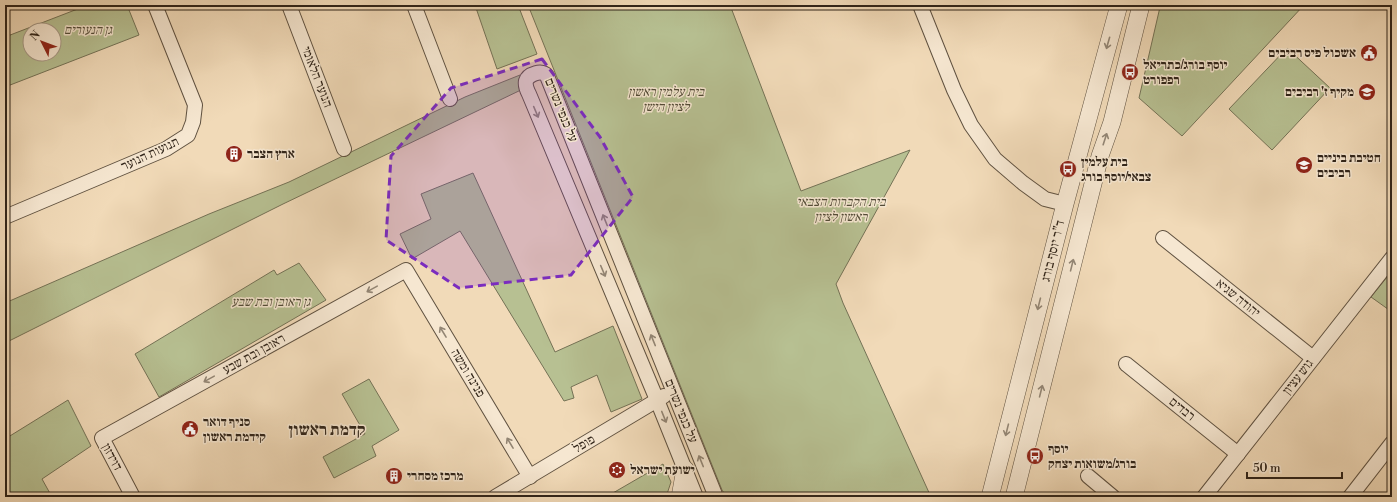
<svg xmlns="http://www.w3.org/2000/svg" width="1397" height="502" viewBox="0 0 1397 502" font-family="'Libre Bodoni','Frank Ruhl Libre',serif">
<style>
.green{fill:#b7c092;stroke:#747256;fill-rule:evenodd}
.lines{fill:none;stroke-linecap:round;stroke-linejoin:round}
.minor-casing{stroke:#605241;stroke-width:16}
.tertiary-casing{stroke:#605241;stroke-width:18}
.minor{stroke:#f6e7d1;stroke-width:14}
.tertiary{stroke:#f6e7d1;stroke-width:17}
.oneway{stroke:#938675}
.marked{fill:#7b2cbf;fill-opacity:0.2;stroke:#7b2cbf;stroke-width:3;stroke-dasharray:8 5;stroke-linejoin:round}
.labels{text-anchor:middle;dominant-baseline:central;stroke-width:3;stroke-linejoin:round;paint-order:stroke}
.park-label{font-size:13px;font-style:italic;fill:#524b37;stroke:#f6e7d1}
.poi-label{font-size:13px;font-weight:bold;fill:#302419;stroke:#f6e7d1;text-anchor:start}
.street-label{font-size:13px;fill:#302419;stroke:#f6e7d1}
.district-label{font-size:17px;font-weight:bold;fill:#302419;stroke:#f6e7d1}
</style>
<rect width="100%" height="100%" fill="#f1dab8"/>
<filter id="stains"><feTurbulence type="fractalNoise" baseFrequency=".005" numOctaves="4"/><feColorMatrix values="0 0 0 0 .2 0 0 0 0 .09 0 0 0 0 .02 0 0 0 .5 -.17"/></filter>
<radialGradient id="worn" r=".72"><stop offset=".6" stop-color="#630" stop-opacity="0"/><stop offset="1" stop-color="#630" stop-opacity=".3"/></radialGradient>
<g class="green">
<path d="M88,5H127L139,35L5,87V37ZM30,30H54V54H30Z"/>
<polygon points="475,5 518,5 537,54 497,69"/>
<polygon points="528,5 730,5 801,191 910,150 836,284 843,303 931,497 727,497 722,490"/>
<polygon points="1200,5 1304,5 1182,136 1139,98 1160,7"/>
<polygon points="1287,48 1330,88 1272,150 1229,109"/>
<polygon points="520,75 523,89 283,204 5,343 5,303 209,214 289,182 465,97"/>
<polygon points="473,173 555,352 613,326 642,399 611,412 597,375 571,387 574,398 564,401 460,231 412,259 400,234 431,219 421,194"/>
<polygon points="299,263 326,300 159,397 135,354 274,270 277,275"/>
<polygon points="1392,271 1392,312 1371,297"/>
<polygon points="369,379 399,430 372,446 376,456 334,478 323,457 365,434 342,394"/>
<polygon points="68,400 91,446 42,479 52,497 5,497 5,439"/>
<polygon points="663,464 671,482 666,497 606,497"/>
</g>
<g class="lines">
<g class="minor-casing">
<g id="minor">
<polyline points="289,5 344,149"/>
<polyline points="414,5 450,99"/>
<polyline points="920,5 954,90 971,125 995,159 1023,183 1045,199 1065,204"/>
<polyline points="5,217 166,149 188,135 193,122 195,105 155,5"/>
<polyline points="1163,238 1313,358"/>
<polyline points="1126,364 1238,454"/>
<polyline points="1088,476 1113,497"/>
<polyline points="133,497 102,438 406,270 530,477"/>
<polyline points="495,497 664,396"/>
<path d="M696,497L657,400L529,94C527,90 525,85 526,81C528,74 543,69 547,76L716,497"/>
<polyline points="1204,497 1392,258"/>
<polyline points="1350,497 1392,443"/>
</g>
</g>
<g class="tertiary-casing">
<g id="tertiary">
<polyline points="680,497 685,469"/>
<polyline points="990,497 1065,204 1119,5"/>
<polyline points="1014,497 1100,156 1112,122 1141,5"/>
</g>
</g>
<use href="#minor" class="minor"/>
<use href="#tertiary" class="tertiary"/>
</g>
<defs><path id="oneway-shaft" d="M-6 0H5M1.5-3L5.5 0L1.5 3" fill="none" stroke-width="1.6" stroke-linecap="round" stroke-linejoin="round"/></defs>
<g class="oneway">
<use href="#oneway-shaft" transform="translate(1108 43) rotate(106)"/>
<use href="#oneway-shaft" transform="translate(536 112) rotate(67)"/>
<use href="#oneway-shaft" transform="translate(1105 139) rotate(-72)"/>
<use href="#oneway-shaft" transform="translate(605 220) rotate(-112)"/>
<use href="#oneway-shaft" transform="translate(1072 265) rotate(-76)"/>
<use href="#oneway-shaft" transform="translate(603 271) rotate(67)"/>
<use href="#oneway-shaft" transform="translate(372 289) rotate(151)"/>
<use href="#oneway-shaft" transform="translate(1039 304) rotate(104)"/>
<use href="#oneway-shaft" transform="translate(443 332) rotate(-121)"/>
<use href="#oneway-shaft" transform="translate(653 340) rotate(-112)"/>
<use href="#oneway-shaft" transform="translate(209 379) rotate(151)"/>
<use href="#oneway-shaft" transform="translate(1041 391) rotate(-76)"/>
<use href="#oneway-shaft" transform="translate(664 417) rotate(68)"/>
<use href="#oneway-shaft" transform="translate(1007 430) rotate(104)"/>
<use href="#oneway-shaft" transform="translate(510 443) rotate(-121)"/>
<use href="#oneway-shaft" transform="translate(701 461) rotate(-112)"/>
</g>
<path class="marked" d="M542,59L600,137L633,197L571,275L459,288L386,240L391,156L451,88Z"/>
<defs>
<g id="civic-disc" transform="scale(0.9)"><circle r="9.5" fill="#8f2418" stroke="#f6e7d1"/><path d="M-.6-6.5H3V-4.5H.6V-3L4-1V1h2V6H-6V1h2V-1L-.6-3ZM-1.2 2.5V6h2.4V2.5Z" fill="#fff"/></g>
<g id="bus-disc" transform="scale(0.9)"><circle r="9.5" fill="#8f2418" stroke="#f6e7d1"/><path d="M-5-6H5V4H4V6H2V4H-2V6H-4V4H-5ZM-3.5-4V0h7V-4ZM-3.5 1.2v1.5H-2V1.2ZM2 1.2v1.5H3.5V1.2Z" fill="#fff"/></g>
<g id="school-disc" transform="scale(0.9)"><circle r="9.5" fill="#8f2418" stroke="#f6e7d1"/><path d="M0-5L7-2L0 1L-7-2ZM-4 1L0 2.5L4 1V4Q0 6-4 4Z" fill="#fff"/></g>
<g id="building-disc" transform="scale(0.9)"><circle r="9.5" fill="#8f2418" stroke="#f6e7d1"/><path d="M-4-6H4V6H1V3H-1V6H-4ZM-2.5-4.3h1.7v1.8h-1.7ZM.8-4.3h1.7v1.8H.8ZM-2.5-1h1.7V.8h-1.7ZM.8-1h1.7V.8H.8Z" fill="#fff"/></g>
<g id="synagogue-disc" transform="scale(0.9)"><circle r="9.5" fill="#8f2418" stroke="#f6e7d1"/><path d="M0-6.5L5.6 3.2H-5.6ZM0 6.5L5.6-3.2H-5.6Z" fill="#fff"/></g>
</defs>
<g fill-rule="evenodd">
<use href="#civic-disc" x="1369" y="53"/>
<use href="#bus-disc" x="1130" y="72"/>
<use href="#school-disc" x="1367" y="92"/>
<use href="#building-disc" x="234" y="154"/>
<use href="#school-disc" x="1304" y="165"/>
<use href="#bus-disc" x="1068" y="169"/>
<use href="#civic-disc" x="190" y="429"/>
<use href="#bus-disc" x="1035" y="456"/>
<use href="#synagogue-disc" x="617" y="470"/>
<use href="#building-disc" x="394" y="476"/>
</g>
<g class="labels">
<g class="park-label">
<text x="88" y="30">גן הנעורים</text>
<text x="666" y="92">בית עלמין ראשון<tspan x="666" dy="15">לציון הישן</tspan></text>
<text x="841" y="202">בית הקברות הצבאי<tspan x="841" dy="15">ראשון לציון</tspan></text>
<text x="271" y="302">גן ראובן ובת שבע</text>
</g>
<g class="poi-label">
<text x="1356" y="53" text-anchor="end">אשכול פיס רביבים</text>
<text x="1143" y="65">יוסף בורג/כתריאל<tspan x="1143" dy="15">רפפורט</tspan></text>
<text x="1354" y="92" text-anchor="end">מקיף ז' רביבים</text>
<text x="247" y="154">ארץ הצבר</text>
<text x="1317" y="158">חטיבת ביניים<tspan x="1317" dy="15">רביבים</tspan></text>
<text x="1081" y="162">בית עלמין<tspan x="1081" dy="15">צבאי/יוסף בורג</tspan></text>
<text x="203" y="422">סניף דואר<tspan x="203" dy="15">קידמת ראשון</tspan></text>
<text x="1048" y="449">יוסף<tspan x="1048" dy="15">בורג/משואות יצחק</tspan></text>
<text x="630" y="470">ישועת ישראל</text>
<text x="407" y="476">מרכז מסחרי</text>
</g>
<g class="street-label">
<text transform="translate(317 77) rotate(69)">הנוער הלאומי</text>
<text transform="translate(561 110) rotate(68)">על כנפי נשרים</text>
<text transform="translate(150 154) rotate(-25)">תנועות הנוער</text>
<text transform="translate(1053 251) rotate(-76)">ד"ר יוסף בורג</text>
<text transform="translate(1238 298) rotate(39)">יהודה שגיא</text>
<text transform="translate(254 354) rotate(-29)">ראובן ובת שבע</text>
<text transform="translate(468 373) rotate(59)">פנינה ומשה</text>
<text transform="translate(1298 377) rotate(-52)">גוש עציון</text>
<text transform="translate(1182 409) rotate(39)">רבדים</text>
<text transform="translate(681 411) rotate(68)">על כנפי נשרים</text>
<text transform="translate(584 444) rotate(-31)">פופל</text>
<text transform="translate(112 457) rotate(62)">דוידזון</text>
</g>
<g class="district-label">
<text x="327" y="430">קדמת ראשון</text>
</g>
</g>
<rect width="1397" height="502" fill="none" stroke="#f1dab8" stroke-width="20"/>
<rect x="6" y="6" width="1385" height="490" fill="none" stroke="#302419" stroke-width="2"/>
<rect x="10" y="10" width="1377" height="482" fill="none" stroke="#302419"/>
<g transform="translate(42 42) rotate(312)"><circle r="19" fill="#f6e7d1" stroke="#a79987"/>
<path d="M0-3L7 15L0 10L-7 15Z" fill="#8f2418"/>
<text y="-6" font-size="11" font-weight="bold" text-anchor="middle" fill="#302419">N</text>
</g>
<path d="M1247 472v6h95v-6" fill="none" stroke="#302419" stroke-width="2"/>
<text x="1253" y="472" font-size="12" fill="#302419" stroke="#f6e7d1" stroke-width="3" paint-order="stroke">50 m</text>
<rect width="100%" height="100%" filter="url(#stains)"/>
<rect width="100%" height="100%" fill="url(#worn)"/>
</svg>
